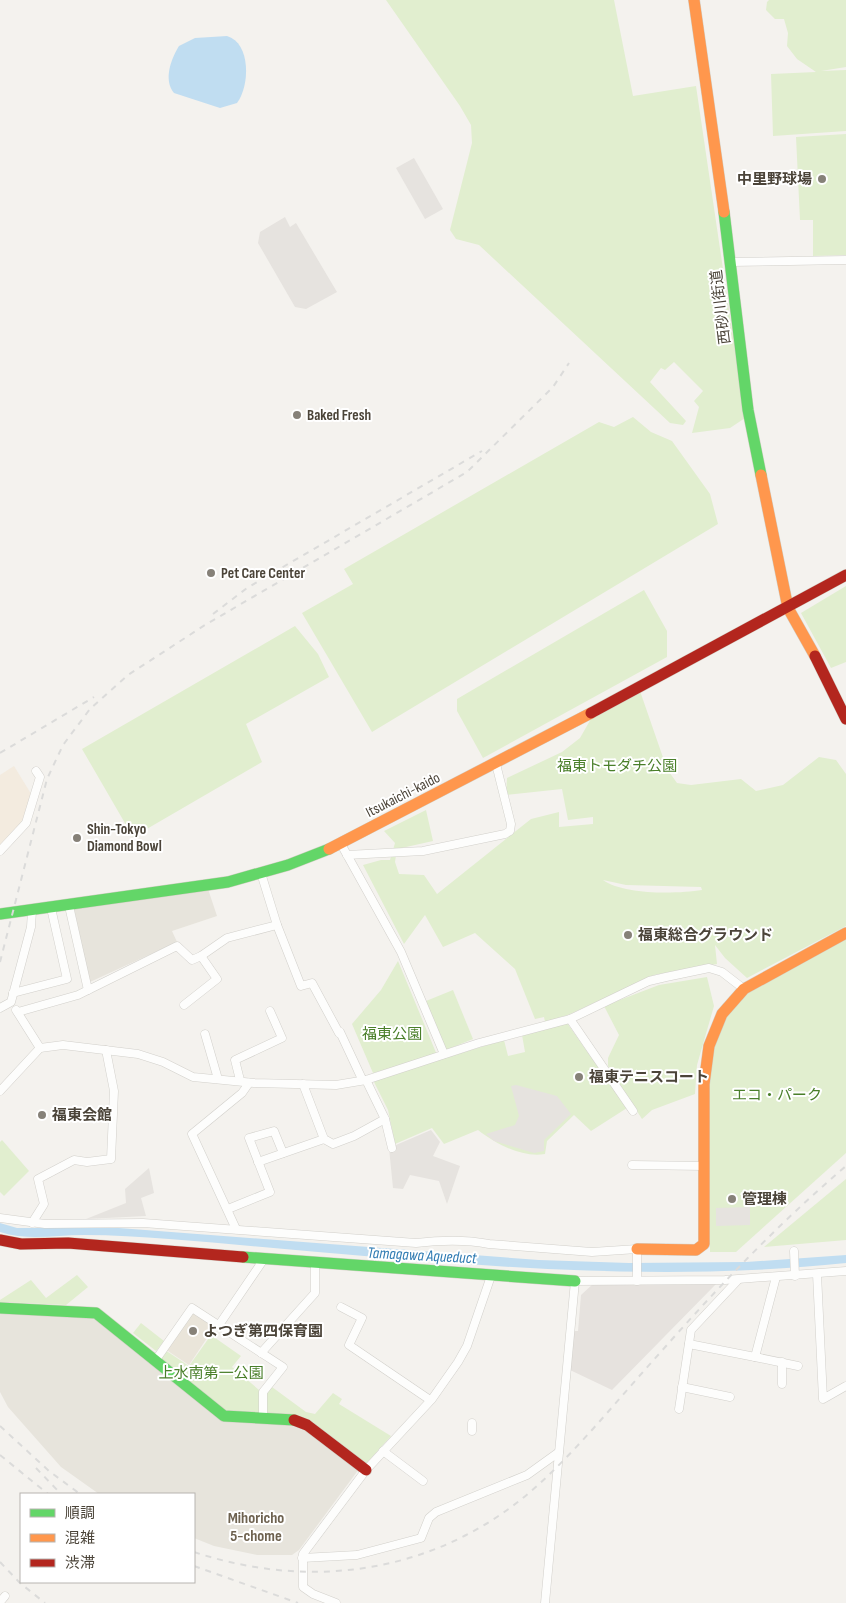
<svg xmlns="http://www.w3.org/2000/svg" width="846" height="1603" viewBox="0 0 846 1603" font-family="'Sofia Sans Condensed','Noto Sans JP',sans-serif">
<style>
.residential{fill:#e7e4dc}
.commercial{fill:#f3ebdf}
.industrial{fill:#e6e2de}
.education{fill:#eae5da}
.green{fill:#e1eecf;fill-rule:evenodd}
.parking{fill:#e6e3df}
.water{fill:#c0ddf1}
.lines{fill:none;stroke-linecap:round;stroke-linejoin:round}
.street-casing{stroke:#d2d0cb;stroke-width:9}
.fast-casing{stroke:#d3cfc5;stroke-width:12}
.slow-casing{stroke:#d3cfc5;stroke-width:12}
.jam-casing{stroke:#d3cfc5;stroke-width:12}
.street{stroke:#fdfdfc;stroke-width:8}
.fast{stroke:#63d668;stroke-width:11}
.slow{stroke:#ff974d;stroke-width:11}
.jam{stroke:#b3261e;stroke-width:11}
.rail{stroke:#dbdbda;stroke-width:2;stroke-dasharray:6 6;stroke-linecap:butt}
.poi-dot{fill:#868178;stroke:#fff;stroke-width:2}
.labels{text-anchor:middle;dominant-baseline:central;stroke-width:4;stroke-linejoin:round;paint-order:stroke}
.poi-label{font-size:15px;font-weight:bold;fill:#4b4439;stroke:#fff;text-anchor:start}
.street-label{font-size:15px;fill:#4b4439;stroke:#fff}
.park-label{font-size:15px;fill:#4a7f2a;stroke:#fff}
.water-label{font-size:16px;font-style:italic;fill:#2e7ab2;stroke:#fff}
.neighbourhood-label{font-size:16px;font-weight:bold;fill:#6e6250;stroke:#fff}
</style>
<rect width="100%" height="100%" fill="#f4f2ee"/>
<g class="residential">
<polygon points="208,889 217,916 172,931 177,942 90,982 74,909"/>
<polygon points="0,1312 94,1318 216,1417 227,1422 294,1423 307,1429 359,1469 299,1550 292,1555 257,1555 214,1546 194,1538 194,1494 99,1494 61,1467 8,1407 0,1392"/>
</g>
<polygon class="commercial" points="14,766 33,797 26,820 0,846 0,775"/>
<polygon class="industrial" points="593,1284 716,1284 612,1390 570,1370 574,1331 578,1331 581,1295"/>
<polygon class="education" points="192,1311 215,1326 189,1365 165,1349"/>
<g class="green">
<polygon points="386,0 614,0 633,96 696,86 745,418 730,428 692,433 699,407 694,401 703,391 674,362 665,370 661,368 650,382 686,421 683,425 670,423 479,245 456,239 450,230 472,143 471,125 460,106"/>
<polygon points="769,0 846,0 846,67 821,71 846,70 846,131 773,136 771,74 816,72 797,59 787,46 788,33 784,19 775,19 766,10 767,2"/>
<polygon points="846,134 846,255 813,256 813,220 800,220 796,137"/>
<polygon points="633,417 651,432 672,441 710,494 718,524 372,732 302,613 353,584 344,569 599,422 614,427"/>
<polygon points="846,586 846,662 831,668 801,613"/>
<polygon points="644,590 667,631 667,657 483,758 457,711 457,699"/>
<polygon points="295,626 318,654 329,677 246,724 262,762 133,837 82,749"/>
<path d="M640,691L667,769L677,783L691,785L741,779L756,791L783,785L819,757L836,760L846,774V926L747,978L725,958L715,945L717,964L654,975L568,1015L545,1022L544,1017L535,1019L515,969L475,933L443,947L425,915L404,944L363,865L381,860H390L395,843L384,831L426,810L433,841L397,849L395,862L399,874L424,875L437,894L531,819L559,812V827L593,824V817L568,820L562,789L506,795L507,778L562,752L580,738L592,717ZM603,880L626,885L701,887L702,890C676,894 624,895 603,880Z"/>
<polygon points="846,938 846,1153 736,1252 710,1252 709,1082 713,1047 727,1017 748,992"/>
<polygon points="398,961 437,1055 373,1073 352,1024 381,990"/>
<polygon points="707,977 714,1006 697,1065 695,1094 652,1110 642,1119 608,1066 608,1058 619,1035 604,1006 659,985"/>
<polygon points="453,990 473,1039 446,1050 426,1001"/>
<path d="M567,1023L627,1108L591,1131L574,1115L547,1141L545,1154C522,1158 496,1144 478,1130L444,1144L432,1128L395,1144L388,1110L373,1080L504,1040L508,1056L525,1052L522,1035Z"/>
<polygon points="2,1140 29,1171 4,1196 0,1192 0,1142"/>
<polygon points="846,1179 846,1240 764,1247"/>
<polygon points="77,1275 88,1287 66,1305 0,1302 0,1300 31,1280 46,1298"/>
<polygon points="141,1323 164,1341 156,1351 133,1333"/>
<polygon points="211,1335 241,1356 232,1367 265,1395 272,1387 306,1412 315,1414 333,1393 342,1399 339,1404 391,1436 365,1465 308,1420 226,1413 159,1359 165,1350 189,1366"/>
</g>
<g class="parking">
<polygon points="414,158 443,209 425,219 396,168"/>
<polygon points="285,217 290,227 296,223 337,292 306,309 295,307 258,243 260,232"/>
<polygon points="516,1085 557,1096 571,1114 544,1140 544,1151 534,1153 494,1141 486,1134 515,1125 519,1116 511,1086"/>
<polygon points="431,1130 440,1142 433,1156 460,1166 447,1204 439,1181 410,1175 403,1189 393,1188 389,1148"/>
<polygon points="149,1168 154,1193 141,1198 146,1216 86,1219 126,1203 125,1189"/>
<polygon points="750,1207 750,1225 716,1226 716,1208"/>
</g>
<g class="water">
<path d="M227,36C251,43 250,86 237,103L220,108L174,93C163,80 171,59 179,46L195,38Z"/>
<path d="M0,1223L17,1228H119L539,1260L629,1263L746,1262L846,1255V1263C621,1287 394,1257 169,1239C141,1237 113,1235 84,1235C55,1235 28,1241 0,1232Z"/>
</g>
<g class="lines">
<g class="street-casing">
<g id="street">
<polyline points="731,262 846,260"/>
<polyline points="341,844 401,952 444,1054"/>
<polyline points="0,851 26,823 40,777 36,771"/>
<polyline points="347,855 423,851 505,834 510,831 511,824 496,764"/>
<polyline points="261,873 277,925 301,986 312,983 339,1033"/>
<polyline points="69,906 88,990"/>
<polyline points="201,956 227,938 277,925"/>
<polyline points="13,993 67,979 51,908"/>
<polyline points="0,1008 11,1002 31,927 32,911"/>
<polyline points="16,1010 40,1048"/>
<polyline points="18,1012 78,995 177,946 192,960 201,956 217,979 184,1005"/>
<polyline points="570,1019 633,1111"/>
<polyline points="340,1032 362,1079"/>
<polyline points="205,1034 218,1079"/>
<polyline points="40,1048 63,1045 138,1054 163,1062 193,1077 254,1083 336,1085 366,1080 479,1043 570,1019 649,981 666,977 709,968 722,972 744,989"/>
<polyline points="240,1080 235,1060 282,1038 270,1011"/>
<polyline points="303,1084 324,1139 333,1144 354,1136 385,1119 366,1080"/>
<polyline points="0,1091 40,1048"/>
<polyline points="385,1119 392,1148"/>
<polyline points="258,1162 324,1139"/>
<polyline points="632,1165 704,1166"/>
<polyline points="228,1209 270,1192 249,1138 274,1131 283,1153"/>
<path d="M0,1218L45,1224L143,1223L416,1243C441,1240 464,1239 489,1244L592,1252L637,1249V1281"/>
<polyline points="32,1223 44,1204 38,1179 74,1160 87,1162 111,1159 114,1091 106,1050"/>
<polyline points="236,1229 192,1134 242,1093 249,1083"/>
<polyline points="794,1251 795,1276"/>
<polyline points="817,1274 823,1399 846,1386"/>
<polyline points="341,1307 362,1318 349,1345 430,1400"/>
<polyline points="219,1325 264,1259"/>
<polyline points="689,1344 755,1357 776,1277"/>
<polyline points="261,1353 315,1293 315,1264"/>
<polyline points="755,1357 798,1366"/>
<polyline points="155,1361 192,1308 283,1367 263,1392 263,1418"/>
<polyline points="782,1362 782,1384"/>
<polyline points="682,1387 730,1397"/>
<polyline points="679,1409 691,1330 738,1280"/>
<polyline points="472,1431 472,1423"/>
<polyline points="383,1451 423,1481"/>
<polyline points="302,1558 357,1555 421,1538 429,1518 436,1512 527,1475 559,1452"/>
<polyline points="0,1602 5,1596"/>
<polyline points="336,1603 313,1594 303,1587 303,1554 366,1470 432,1399 458,1362 467,1346 491,1276"/>
<polyline points="545,1603 575,1281 725,1280 846,1271"/>
</g>
</g>
<g class="fast-casing">
<g id="fast">
<polyline points="724,212 748,410 761,475"/>
<polyline points="0,914 228,882 288,865 329,849"/>
<polyline points="243,1257 575,1281"/>
<polyline points="0,1308 96,1313 224,1416 294,1420"/>
</g>
</g>
<g class="slow-casing">
<g id="slow">
<polyline points="694,0 724,212"/>
<polyline points="761,475 788,608 815,656"/>
<polyline points="329,849 591,713"/>
<polyline points="637,1249 696,1250 704,1244 704,1084 709,1046 722,1014 744,989 846,933"/>
</g>
</g>
<g class="jam-casing">
<g id="jam">
<polyline points="815,656 846,719"/>
<polyline points="591,713 846,575"/>
<polyline points="0,1240 21,1244 68,1243 243,1257"/>
<polyline points="294,1420 307,1425 366,1470"/>
</g>
</g>
<use href="#street" class="street"/>
<use href="#fast" class="fast"/>
<use href="#slow" class="slow"/>
<use href="#jam" class="jam"/>
<g class="rail">
<polyline points="213,614 247,588 482,451"/>
<polyline points="0,753 94,697"/>
<polyline points="0,962 47,779 63,745 90,709 128,675 205,625 467,472 553,387 569,363"/>
<polyline points="0,1426 49,1471 80,1494"/>
<polyline points="0,1455 48,1494"/>
<polyline points="36,1468 61,1494"/>
<path d="M194,1552C315,1592 441,1572 537,1486C581,1446 619,1398 659,1354C718,1287 778,1224 846,1166"/>
<polyline points="0,1562 20,1583 45,1603"/>
<polyline points="194,1566 298,1603"/>
</g>
</g>
<g class="poi-dot">
<circle cx="822" cy="179" r="5"/>
<circle cx="297" cy="415" r="5"/>
<circle cx="211" cy="573" r="5"/>
<circle cx="77" cy="838" r="5"/>
<circle cx="628" cy="935" r="5"/>
<circle cx="579" cy="1077" r="5"/>
<circle cx="42" cy="1115" r="5"/>
<circle cx="732" cy="1199" r="5"/>
<circle cx="193" cy="1331" r="5"/>
</g>
<g class="labels">
<g class="poi-label">
<text x="812" y="179" text-anchor="end">中里野球場</text>
<text x="307" y="415">Baked Fresh</text>
<text x="221" y="573">Pet Care Center</text>
<text x="87" y="829">Shin-Tokyo<tspan x="87" dy="17">Diamond Bowl</tspan></text>
<text x="638" y="935">福東総合グラウンド</text>
<text x="589" y="1077">福東テニスコート</text>
<text x="52" y="1115">福東会館</text>
<text x="742" y="1199">管理棟</text>
<text x="203" y="1331">よつぎ第四保育園</text>
</g>
<g class="street-label">
<text transform="translate(721 307) rotate(-97)">西砂川街道</text>
<text transform="translate(403 795) rotate(-27)">Itsukaichi-kaido</text>
</g>
<g class="park-label">
<text x="617" y="766">福東トモダチ公園</text>
<text x="392" y="1034">福東公園</text>
<text x="777" y="1095">エコ・パーク</text>
<text x="211" y="1373">上水南第一公園</text>
</g>
<g class="water-label">
<text transform="translate(422 1256) rotate(3)">Tamagawa Aqueduct</text>
</g>
<g class="neighbourhood-label">
<text x="256" y="1518">Mihoricho<tspan x="256" dy="18">5-chome</tspan></text>
</g>
</g>
<rect x="20" y="1493" width="175" height="90" fill="#ffffff" stroke="#b7b4b0"/>
<rect x="30" y="1509" width="25" height="8" fill="#63d668" stroke="#b7b4b0"/>
<text x="65" y="1518" font-size="15" fill="#4b4439">順調</text>
<rect x="30" y="1534" width="25" height="8" fill="#ff974d" stroke="#b7b4b0"/>
<text x="65" y="1543" font-size="15" fill="#4b4439">混雑</text>
<rect x="30" y="1559" width="25" height="8" fill="#b3261e" stroke="#b7b4b0"/>
<text x="65" y="1568" font-size="15" fill="#4b4439">渋滞</text>
</svg>
